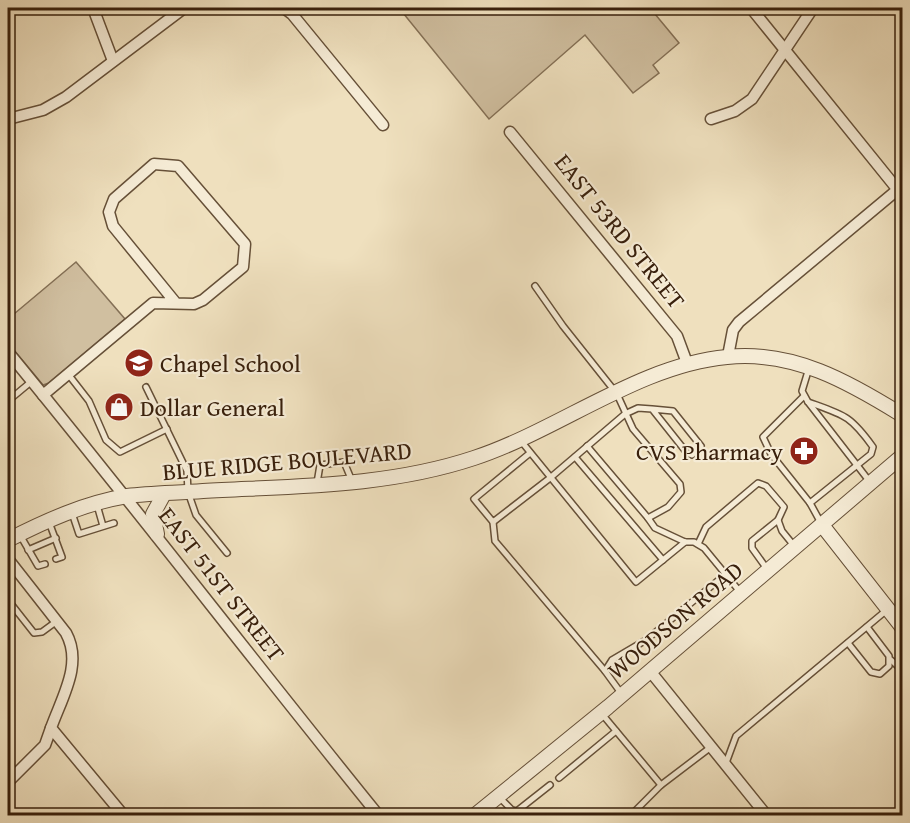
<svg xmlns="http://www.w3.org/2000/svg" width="910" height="823" viewBox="0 0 910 823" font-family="'Gentium Book Plus',serif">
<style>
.green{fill:#d0bfa0;stroke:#847056;stroke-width:1.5}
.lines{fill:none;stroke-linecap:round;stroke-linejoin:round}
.service-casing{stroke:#665038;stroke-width:8}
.minor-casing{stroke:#665038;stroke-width:13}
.tertiary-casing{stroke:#665038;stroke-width:16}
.service{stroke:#f5ebd5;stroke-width:5}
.minor{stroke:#f5ebd5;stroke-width:10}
.tertiary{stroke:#f5ebd5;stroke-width:14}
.labels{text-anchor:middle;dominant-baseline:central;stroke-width:4.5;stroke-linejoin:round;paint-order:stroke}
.street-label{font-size:24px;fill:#39200c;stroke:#f5ebd5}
.poi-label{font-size:24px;fill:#39200c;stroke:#f5ebd5;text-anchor:start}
</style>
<rect width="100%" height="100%" fill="#efe0be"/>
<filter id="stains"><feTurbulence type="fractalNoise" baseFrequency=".00333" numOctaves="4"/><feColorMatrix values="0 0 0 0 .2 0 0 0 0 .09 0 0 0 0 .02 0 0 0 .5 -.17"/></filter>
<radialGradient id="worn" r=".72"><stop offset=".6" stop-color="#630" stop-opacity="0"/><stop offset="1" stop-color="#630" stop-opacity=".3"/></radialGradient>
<g class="green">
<polygon points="399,8 650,8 679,43 653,65 659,73 633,93 585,35 489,119"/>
<polygon points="76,262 125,319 49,383 43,385 8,343 8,319"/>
</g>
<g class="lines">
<g class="service-casing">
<g id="service">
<polyline points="535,286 563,326 617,394 633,429 680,484 681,492 668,507 648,518 587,446"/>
<polyline points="809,368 802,391 808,402 870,482"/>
<polyline points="68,374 89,401 106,440 120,452 167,429"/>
<polyline points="146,387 187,471 188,492 196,515 227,553"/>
<polyline points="804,396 763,437 771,454 810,503"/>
<polyline points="8,401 32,381"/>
<path d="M808,402C844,415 850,415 873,447L871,454L810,503L821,523"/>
<polyline points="521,441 636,582 685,542"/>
<polyline points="530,453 474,499 493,522 550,478 625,414 638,408 652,409 687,453 692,455 701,446 673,411 652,409"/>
<polyline points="575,457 663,560"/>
<polyline points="317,483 320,465 344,462 352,481"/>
<polyline points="97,505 103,526"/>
<polyline points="72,513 79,534 114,523"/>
<polyline points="648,518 655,528 685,542 694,542 704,548 741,593"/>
<polyline points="49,522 62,557 56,559"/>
<polyline points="493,522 495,541 605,671"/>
<polyline points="20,535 38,566 45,564"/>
<polyline points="698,544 706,527 758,483 766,486 784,507 778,520 782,531 795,547"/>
<polyline points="28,550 56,538"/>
<polyline points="767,569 752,548 752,541 778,520"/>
<polyline points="8,600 34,633 42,632 57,621"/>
<polyline points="848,643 871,672 880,674 889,666 889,656 867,627"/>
<polyline points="891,660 902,670"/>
<polyline points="621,693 605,671 612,660 646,640 726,574"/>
<polyline points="602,714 661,785 711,747"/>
<polyline points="726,763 736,736 888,609"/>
<polyline points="559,778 616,731"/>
<polyline points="499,797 512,810 517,811 550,785"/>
<polyline points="630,816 661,785"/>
</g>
</g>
<g class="minor-casing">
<g id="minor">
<polyline points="93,8 113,61"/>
<polyline points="284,8 292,14 383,125"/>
<polyline points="751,8 898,190"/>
<polyline points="8,119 43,110 66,97 184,8"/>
<polyline points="711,119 735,111 752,99 813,8"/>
<polyline points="510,132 677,336 687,363"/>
<path d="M8,352C134,505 254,662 379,816"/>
<polyline points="728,356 733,330 739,322 902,186"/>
<polyline points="43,395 153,303 194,304 203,300 243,267 245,244 178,166 154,164 114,199 109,212 113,226 175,302"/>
<path d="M8,559L66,633C83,664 62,697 51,728L124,816"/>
<polyline points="650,671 767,816"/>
<polyline points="8,782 45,745 51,728"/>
</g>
</g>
<g class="tertiary-casing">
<g id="tertiary">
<polyline points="822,525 902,627"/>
<polyline points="157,534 153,514 164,494"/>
<path d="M8,540C45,521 85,503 127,496C152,493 178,493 203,491C293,486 387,487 474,458C559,430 639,365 727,357C793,350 849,382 902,415"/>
<polyline points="474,816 608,707 902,456"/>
</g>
</g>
<use href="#service" class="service"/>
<use href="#minor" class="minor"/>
<use href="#tertiary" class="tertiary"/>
</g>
<defs>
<g id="school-disc" transform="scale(1.5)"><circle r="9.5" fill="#8f2418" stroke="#f5ebd5"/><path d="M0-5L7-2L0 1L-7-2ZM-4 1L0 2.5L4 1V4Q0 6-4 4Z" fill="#fff"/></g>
<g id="shop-disc" transform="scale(1.5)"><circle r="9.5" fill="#8f2418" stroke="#f5ebd5"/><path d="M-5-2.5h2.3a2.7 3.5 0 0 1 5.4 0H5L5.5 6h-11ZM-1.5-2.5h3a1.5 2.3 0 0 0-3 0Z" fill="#fff"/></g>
<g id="pharmacy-disc" transform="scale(1.5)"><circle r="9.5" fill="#8f2418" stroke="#f5ebd5"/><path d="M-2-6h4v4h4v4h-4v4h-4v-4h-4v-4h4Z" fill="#fff"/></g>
</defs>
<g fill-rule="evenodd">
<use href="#school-disc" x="139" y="363"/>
<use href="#shop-disc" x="119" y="407"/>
<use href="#pharmacy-disc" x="804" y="451"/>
</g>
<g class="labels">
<g class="street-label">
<text transform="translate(620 231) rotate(51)">EAST 53RD STREET</text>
<text transform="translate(287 461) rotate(-5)">BLUE RIDGE BOULEVARD</text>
<text transform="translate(222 584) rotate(52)">EAST 51ST STREET</text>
<text transform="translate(675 620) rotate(-40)">WOODSON ROAD</text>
</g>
<g class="poi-label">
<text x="160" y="363">Chapel School</text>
<text x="140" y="407">Dollar General</text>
<text x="783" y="451" text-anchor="end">CVS Pharmacy</text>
</g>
</g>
<rect width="910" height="823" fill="none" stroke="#efe0be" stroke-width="30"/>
<rect x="9" y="9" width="892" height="805" fill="none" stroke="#39200c" stroke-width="3"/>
<rect x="15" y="15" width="880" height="793" fill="none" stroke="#39200c" stroke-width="1.5"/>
<rect width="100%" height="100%" filter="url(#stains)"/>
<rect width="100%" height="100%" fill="url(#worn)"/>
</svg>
